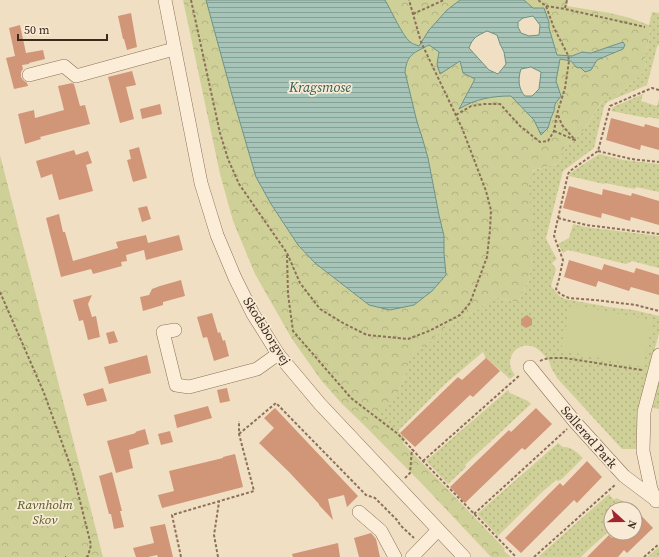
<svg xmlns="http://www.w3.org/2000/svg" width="659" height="557" viewBox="0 0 659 557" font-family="'Source Serif 4',serif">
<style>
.forest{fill:url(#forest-crowns)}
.park{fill:url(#park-dots)}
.pitch{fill:#cfd097}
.water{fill:url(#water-rules);stroke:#6c9386;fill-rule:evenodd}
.building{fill:#d19578}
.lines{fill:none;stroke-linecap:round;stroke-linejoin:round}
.minor-casing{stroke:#8d7059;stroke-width:14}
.path{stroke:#8d7059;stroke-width:2;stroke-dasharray:3 2;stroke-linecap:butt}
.minor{stroke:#fbedd8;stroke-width:13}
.labels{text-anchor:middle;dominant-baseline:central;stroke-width:3.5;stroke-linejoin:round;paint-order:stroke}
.street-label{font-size:13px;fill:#3c2a1e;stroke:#f8ead4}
.park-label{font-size:13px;font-style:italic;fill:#515a23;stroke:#f8ead4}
.water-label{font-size:14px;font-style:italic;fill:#2c5d55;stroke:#f8ead4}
</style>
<defs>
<pattern id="forest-crowns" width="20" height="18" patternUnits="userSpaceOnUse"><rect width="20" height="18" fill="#cfd097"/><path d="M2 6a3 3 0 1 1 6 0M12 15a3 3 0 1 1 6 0" fill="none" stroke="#b3b382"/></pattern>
<pattern id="park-dots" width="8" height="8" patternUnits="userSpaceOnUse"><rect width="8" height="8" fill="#cfd097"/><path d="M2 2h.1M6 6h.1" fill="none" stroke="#b3b382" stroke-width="1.8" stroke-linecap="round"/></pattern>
<pattern id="water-rules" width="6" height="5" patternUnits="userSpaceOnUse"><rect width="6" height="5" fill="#a6c4b8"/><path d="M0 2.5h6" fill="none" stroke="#889f95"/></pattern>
</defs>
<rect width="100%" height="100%" fill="#f1dfc4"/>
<g class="forest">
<path d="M183,0H206L232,95L256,177L271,204L298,245L315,263L369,305L444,253V236L439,215L428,158L422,137L417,122L405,72C407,53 414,54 429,45L439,52L438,64L440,74L460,60L475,79L459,108C475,99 493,96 511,96L534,120L548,127L551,118L554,111L555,104L561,96L556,81L560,59L571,61L576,67L591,70L597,60L611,55L623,42L591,53L582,52L572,56L557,55L549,28V22L524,0H568L567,6L610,13L630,18L649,25L650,36L646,53L645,71L626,88L602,101L586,127L575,140L566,144L559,161L554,165L533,170L532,256L529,280L518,302L492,297L479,309L454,321L441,331L428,344L412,353L406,373L398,392V431L406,439L403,443L505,549L504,551L511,557H491L425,487L364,425L342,404L321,380L292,339L255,274L233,221L220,174Z"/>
<path d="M385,0H460C442,14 431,27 419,46C417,45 413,44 410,42C402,36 390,10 385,0Z"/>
<polygon points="0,155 103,557 0,557"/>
</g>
<g class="park">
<path d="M652,12L659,13V44L657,47L647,85L607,102L604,107L594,148L563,171L546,238L547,241L557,259L552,263L556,269L551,286L559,296L565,299L609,307L634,310L659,316V333L649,371L639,449H622L557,378C556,375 554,373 552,370C551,367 550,364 549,361C548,359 539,349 536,348C519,338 501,359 515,375L510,379L486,358L483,352L445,384L398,431L377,415L398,392L406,373L411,353L428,344L441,331L454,321L479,309L492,297L518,302L529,280L532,256V231L529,185L534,170L554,165L559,161L566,144L575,140L586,127L603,100L626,88L645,71L646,53L650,36L649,25Z"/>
<polygon points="643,94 641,101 657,106 659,99 659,119 648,117 647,118 611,111 613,107"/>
<polygon points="599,154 624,160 659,164 659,192 636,187 635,189 605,183 604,184 569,176 570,173"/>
<polygon points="573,224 585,227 659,236 659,268 632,261 626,264 568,250 563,253 558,244 569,238"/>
<polygon points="659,375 659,409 653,408"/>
<polygon points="508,390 510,393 528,401 531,404 465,465 466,467 448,484 426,461"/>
<path d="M558,443L563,447C571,446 578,453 583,458L562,479L558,481L556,480L540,494L498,536L477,514Z"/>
<polygon points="609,494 614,500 616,498 625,502 633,509 611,509 611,532 609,534 607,533 588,550 581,557 538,557"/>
<polygon points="659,547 659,557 647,557"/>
</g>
<polygon class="pitch" points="571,304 653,321 643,367 561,350"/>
<path class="water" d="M206,0H385C391,10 402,35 410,42C413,44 416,45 419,46L429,30L447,10L460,0H524L533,8H544L549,22V28L557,55L572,56L582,52L591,53L623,42L625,45L623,49L597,60L591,70L585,72L581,68L576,67L571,61L560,59L556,81L561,96L555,104L554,111L551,118L548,128L541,135L534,120L511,96C492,96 475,99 459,109L475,79L463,73L460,61L440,74L437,64L439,52L429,45C414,53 407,54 405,72L417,122L422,137L428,158L439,215L444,236V253L446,275L432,291L414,305L390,310L369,305L315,263L298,245L271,204L256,177L232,95ZM533,16L540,25L539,35L529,36L521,33L518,27V22L523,18ZM487,31L497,35L500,44L504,52L506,64L498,74L489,70L469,48C473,37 477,36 487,31ZM531,67L541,72L539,89L532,96H525C518,89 518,78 521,69Z"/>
<g class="building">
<polygon points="131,13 137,47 127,50 124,39 123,39 118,16"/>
<polygon points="20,25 26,53 43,50 45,59 29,63 29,64 22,65 23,69 21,72 21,77 23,80 27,83 28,86 14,89 6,58 15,56 9,28"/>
<polygon points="132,71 136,85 126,87 134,119 120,123 108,77"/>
<polygon points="72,83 74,84 80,106 85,105 90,124 40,137 41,139 25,144 18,114 34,110 35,118 64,110 58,86"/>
<polygon points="160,104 162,114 142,119 140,109"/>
<polygon points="611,118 644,127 645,124 659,128 659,150 641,145 640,150 606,140"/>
<polygon points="139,147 147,178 133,182 127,160 131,159 129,150"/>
<polygon points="74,150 76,155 88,151 92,163 86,165 93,191 59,200 52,174 41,178 36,161"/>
<polygon points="569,186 602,195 603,189 631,196 632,193 659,201 659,225 631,217 630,221 602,213 601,218 563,208"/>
<polygon points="147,206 151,219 142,222 138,208"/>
<polygon points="59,214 63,232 65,232 73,261 118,248 116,242 146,235 148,243 179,235 183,250 146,260 144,250 126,255 127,261 121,262 122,266 93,274 91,269 61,277 46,218"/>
<polygon points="569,260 602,270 604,264 634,273 636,268 659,275 659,295 631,287 629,291 598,281 596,287 564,277"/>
<polygon points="181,280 185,296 163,302 163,305 143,311 140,297 149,295 152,289 160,286"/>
<polygon points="92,295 88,304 92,317 96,316 100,337 88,340 83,320 79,321 73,300"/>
<polygon points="212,313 218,333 220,332 223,341 225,340 229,356 214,361 207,337 203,338 197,317"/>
<polygon points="527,315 532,319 532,325 526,328 521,325 521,319"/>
<polygon points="114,331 118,342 109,344 106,333"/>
<polygon points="147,355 151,373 109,384 104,367"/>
<polygon points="486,358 500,371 473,397 470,395 415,447 400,433 458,377 462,380"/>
<polygon points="103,388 107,401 87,406 83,394"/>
<polygon points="227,388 230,401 220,403 217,390"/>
<polygon points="208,406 212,418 177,428 174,415"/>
<polygon points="275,408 358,496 347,507 344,495 328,499 333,520 319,505 319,504 289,472 259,443 274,428 264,418"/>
<polygon points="536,408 552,424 525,450 522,448 465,503 450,487 509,430 511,432"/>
<polygon points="145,429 149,444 129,450 133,468 116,473 107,441 136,433 135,432"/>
<polygon points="170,431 173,442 161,445 158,434"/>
<polygon points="235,454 243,487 162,508 158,495 174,491 169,471 223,458 223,457"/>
<polygon points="587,461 602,477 577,503 574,500 521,553 505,538 560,483 563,486"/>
<polygon points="112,472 122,511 120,511 124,527 114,529 111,514 109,514 99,476"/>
<polygon points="635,509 653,528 627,553 624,550 618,557 587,557 609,535 612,538 617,533 635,533"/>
<polygon points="165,524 173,557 158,557 157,555 148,557 136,557 133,548 154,543 150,527"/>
<polygon points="371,533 376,539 380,557 359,557 354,538"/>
<polygon points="338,543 340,557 293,557 292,554"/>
</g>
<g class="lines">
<g class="minor-casing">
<g id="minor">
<polyline points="165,0 201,183 217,235 235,278 253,314 278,354 320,404 464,557"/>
<polyline points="29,75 64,66 76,76 174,49"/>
<polyline points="175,330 163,332 176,385 189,387 257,369 278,354"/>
<polyline points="530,367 575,422 624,476 656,500"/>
<polyline points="656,501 651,489 643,451 644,412 659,355"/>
<polyline points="359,512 381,531 395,557"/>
<polyline points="412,557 438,530"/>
</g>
</g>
<g class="path">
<polyline points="191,0 220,133 228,159 239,184 287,253 300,283 320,309 343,323 367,335 408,339 429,331 460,315 470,303 487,257 490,230 491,210 486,191 462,128 421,42 409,0"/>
<polyline points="546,6 565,9 645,27"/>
<polyline points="565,8 567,0"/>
<polyline points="413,14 444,0"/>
<polyline points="659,90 652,88 610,106 598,151 570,171 568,174 554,236 563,260 559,279 556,289 560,294 569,298 595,300 636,305 659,311"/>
<polyline points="456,115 471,106 484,104 500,104 520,126 540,142 548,141 554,131 557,114 565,88 569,61 568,55 554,28 546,6 538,0"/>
<polyline points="554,131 575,140 562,125 558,115"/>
<polyline points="598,151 631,159 659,162"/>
<polyline points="558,218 586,225 659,234"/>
<polyline points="287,255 288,294 293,331 351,398 398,434 423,461 516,557"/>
<polyline points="0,292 44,393 73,473 91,545 88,556 86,557"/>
<path d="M540,361C547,357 556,358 564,358L642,370"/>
<polyline points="239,434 276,403 366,495 375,498 398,521 400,525 414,538"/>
<polyline points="423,461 520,375"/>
<polyline points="405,478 410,473 412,449"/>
<polyline points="474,514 567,429"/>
<polyline points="65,557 66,557"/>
<polyline points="181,557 172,515 254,491 239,434 239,421"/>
<polyline points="218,557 214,535 219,502"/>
<polyline points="534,557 616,484"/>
<polyline points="644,557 659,544"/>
</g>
<use href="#minor" class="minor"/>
</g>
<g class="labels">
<g class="street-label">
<text transform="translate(267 331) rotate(58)">Skodsborgvej</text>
<text transform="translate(589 437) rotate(49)">Søllerød Park</text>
</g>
<g class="park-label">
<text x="45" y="504">Ravnholm<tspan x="45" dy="15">Skov</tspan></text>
</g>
<g class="water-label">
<text x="320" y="87">Kragsmose</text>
</g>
</g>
<g transform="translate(623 521) rotate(111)"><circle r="19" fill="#f8ead4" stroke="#ad9d8b"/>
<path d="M0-3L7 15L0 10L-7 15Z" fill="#a02531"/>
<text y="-6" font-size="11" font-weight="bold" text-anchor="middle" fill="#3c2a1e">N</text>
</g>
<path d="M18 34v6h89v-6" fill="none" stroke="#3c2a1e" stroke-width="2"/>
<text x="24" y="34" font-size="12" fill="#3c2a1e" stroke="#f8ead4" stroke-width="3" paint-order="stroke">50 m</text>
</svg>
